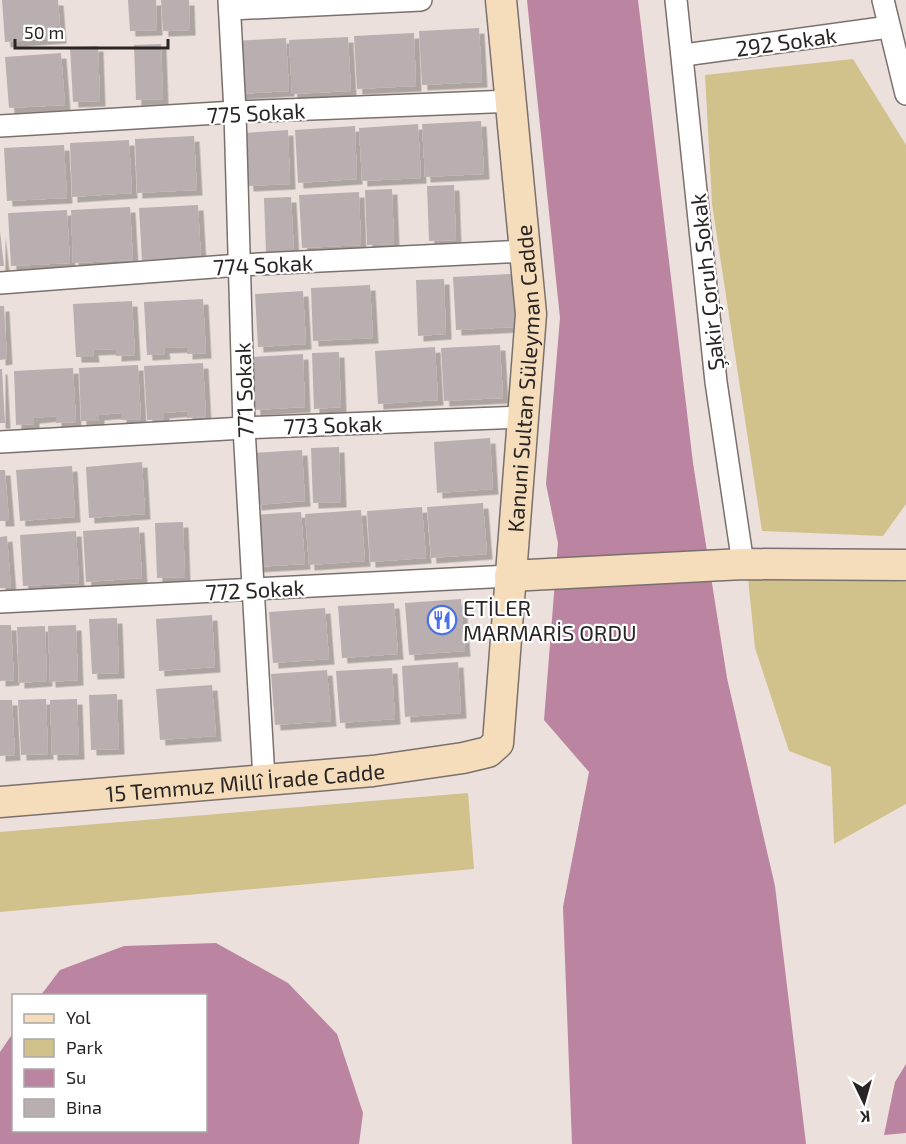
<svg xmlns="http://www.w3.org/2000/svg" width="906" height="1144" viewBox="0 0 906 1144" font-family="'Exo 2',sans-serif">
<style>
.green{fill:#d1c18a}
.water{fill:#bb84a0}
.building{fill:#baafb0;filter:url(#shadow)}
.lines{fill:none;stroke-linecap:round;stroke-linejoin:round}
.street-casing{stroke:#7a706d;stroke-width:24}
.secondary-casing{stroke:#7a706d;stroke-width:33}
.street{stroke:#fff;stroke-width:21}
.secondary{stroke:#f5dcba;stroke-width:30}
.labels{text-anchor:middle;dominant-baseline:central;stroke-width:4.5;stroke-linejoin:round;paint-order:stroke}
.street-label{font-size:22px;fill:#292524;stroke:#fff}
.poi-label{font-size:22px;fill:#292524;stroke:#fff;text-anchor:start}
</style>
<defs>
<filter id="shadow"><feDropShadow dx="5.5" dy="5.5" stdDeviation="0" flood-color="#0004"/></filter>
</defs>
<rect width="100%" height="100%" fill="#ebe0dc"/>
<g class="green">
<polygon points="853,59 906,145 906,504 883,536 762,531 712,204 705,75"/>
<polygon points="793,572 906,582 906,804 834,844 831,767 789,751 755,648 748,578"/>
<polygon points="468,793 474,869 0,912 0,832"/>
</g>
<g class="water">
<polygon points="527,0 638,0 693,463 727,678 775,886 806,1144 572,1144 563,907 589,772 544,720 558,543 546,484 560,318"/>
<polygon points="216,943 288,983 337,1034 363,1113 359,1144 0,1144 0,1052 13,1033 14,1130 206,1130 206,996 41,995 60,970 124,946"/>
<polygon points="906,1064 906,1133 884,1135 895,1082"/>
</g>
<g class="building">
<polygon points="2,0 58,0 61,38 5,42"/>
<polygon points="128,0 156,0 157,30 130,31"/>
<polygon points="161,0 189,0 190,30 163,31"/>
<polygon points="479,28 482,82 422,85 419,31"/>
<polygon points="414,33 416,86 357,89 354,36"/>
<polygon points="348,37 351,91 292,94 289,40"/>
<polygon points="286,38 289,91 238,94 235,41"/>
<polygon points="161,44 163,99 136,100 134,45"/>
<polygon points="98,46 100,101 73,102 70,47"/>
<polygon points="61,53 65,105 9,108 5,57"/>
<polygon points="481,121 484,174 425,177 422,124"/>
<polygon points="418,124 421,178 362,181 359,128"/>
<polygon points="355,126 357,179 298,183 295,130"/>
<polygon points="288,130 290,184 248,186 245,133"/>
<polygon points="194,136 197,190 137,193 135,139"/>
<polygon points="129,140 132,193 72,197 70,143"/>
<polygon points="64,145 67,198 7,201 4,148"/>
<polygon points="454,185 456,240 429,241 427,186"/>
<polygon points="392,189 394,244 367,245 365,190"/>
<polygon points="359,192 361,245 302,248 299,195"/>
<polygon points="291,197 294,252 266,253 264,198"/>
<polygon points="198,205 201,258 142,261 139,208"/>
<polygon points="130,207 133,260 73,263 71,210"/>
<polygon points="67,210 70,263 11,266 8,213"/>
<polygon points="0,231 4,266 0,266"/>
<polygon points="512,274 515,327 456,330 453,277"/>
<polygon points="444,279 446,334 418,336 416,280"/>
<polygon points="370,285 373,338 313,341 311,288"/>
<polygon points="303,291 306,344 258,347 255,294"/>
<polygon points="203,299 206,353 187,354 187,347 164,348 165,354 147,355 144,302"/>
<polygon points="132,301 135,355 116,356 116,349 93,350 94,357 76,357 73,304"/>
<polygon points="0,306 4,306 7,359 0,360"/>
<polygon points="500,345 503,398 444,401 441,348"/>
<polygon points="435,347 438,400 378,404 375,351"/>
<polygon points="339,352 341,407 314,409 312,353"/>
<polygon points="303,354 305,407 255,410 252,357"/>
<polygon points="203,363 206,417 187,418 187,411 164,413 164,419 147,420 144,366"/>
<polygon points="138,365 141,419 121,420 121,413 99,415 99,421 81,421 79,368"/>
<polygon points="73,368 76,422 56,423 56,416 34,418 34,424 16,425 14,371"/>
<polygon points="0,369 2,369 5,423 0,423"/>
<polygon points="490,438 493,489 437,493 434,442"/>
<polygon points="339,447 341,502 313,503 311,448"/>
<polygon points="302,450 305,501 256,505 252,453"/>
<polygon points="142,462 145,514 89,518 86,467"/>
<polygon points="72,466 75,517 20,521 16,470"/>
<polygon points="0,470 5,470 9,521 0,521"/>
<polygon points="483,503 487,554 431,558 427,507"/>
<polygon points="422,507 426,558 370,562 367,511"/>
<polygon points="361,510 365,561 309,565 305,514"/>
<polygon points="301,512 305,564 255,567 252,515"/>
<polygon points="183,522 185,577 157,578 155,523"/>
<polygon points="139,527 142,578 86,582 83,531"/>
<polygon points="76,531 79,583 23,586 20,535"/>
<polygon points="7,536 11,588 0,588 0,537"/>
<polygon points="461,599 465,651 409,655 405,603"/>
<polygon points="394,603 398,654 342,658 338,606"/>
<polygon points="325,608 329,659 273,663 269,612"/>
<polygon points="212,615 215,667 159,671 156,619"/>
<polygon points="117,618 119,673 92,674 89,619"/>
<polygon points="0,625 11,625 14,680 0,681"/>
<polygon points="76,625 78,680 50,682 48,626"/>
<polygon points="45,626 47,681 19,683 17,627"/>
<polygon points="458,662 461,713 405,717 402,666"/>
<polygon points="392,668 395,719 340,723 336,671"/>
<polygon points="327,670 331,721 275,725 271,674"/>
<polygon points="212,685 216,736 160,740 156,689"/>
<polygon points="117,694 119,749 91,750 89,695"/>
<polygon points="46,699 48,754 21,755 18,700"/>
<polygon points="77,699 79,754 52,755 50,700"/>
<polygon points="0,700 12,700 15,755 0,756"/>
</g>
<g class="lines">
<g class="street-casing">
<g id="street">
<polyline points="229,0 235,112 244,428 264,779"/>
<polyline points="676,0 716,382 743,564"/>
<polyline points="883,0 906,94"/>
<polyline points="230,9 421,0"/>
<polyline points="684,55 889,27"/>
<polyline points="0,126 235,112 513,101"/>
<polyline points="0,283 240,265 526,251"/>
<polyline points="0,442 244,428 523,417"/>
<polyline points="0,602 510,576"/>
</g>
</g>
<g class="secondary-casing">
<g id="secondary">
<polyline points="510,576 743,564 906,565"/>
<path id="s1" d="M0,802L373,771L463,758L488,752L498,743L531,314L501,0"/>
</g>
</g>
<use href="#street" class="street"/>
<use href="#secondary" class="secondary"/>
</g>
<defs>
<g id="restaurant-ring" transform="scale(1.5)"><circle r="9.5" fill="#fff" stroke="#4b71e4" stroke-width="1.5"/><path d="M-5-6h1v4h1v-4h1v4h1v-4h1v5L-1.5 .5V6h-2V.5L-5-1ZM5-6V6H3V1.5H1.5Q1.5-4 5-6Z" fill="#4b71e4"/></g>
</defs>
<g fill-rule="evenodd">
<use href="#restaurant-ring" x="442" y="620"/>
</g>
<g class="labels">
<g class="street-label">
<text transform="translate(786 41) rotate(-8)">292 Sokak</text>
<text transform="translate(256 112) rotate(-3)">775 Sokak</text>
<text transform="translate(263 264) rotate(-3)">774 Sokak</text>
<text transform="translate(706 282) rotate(-96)">Şakir Çoruh Sokak</text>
<text stroke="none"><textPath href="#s1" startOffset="870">Kanuni Sultan Süleyman Cadde</textPath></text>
<text transform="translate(243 390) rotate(-92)">771 Sokak</text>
<text transform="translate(333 424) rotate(-2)">773 Sokak</text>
<text transform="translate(255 589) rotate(-3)">772 Sokak</text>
<text stroke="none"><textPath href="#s1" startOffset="246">15 Temmuz Millî İrade Cadde</textPath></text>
</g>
<g class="poi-label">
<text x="463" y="607">ETİLER<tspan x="463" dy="25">MARMARİS ORDU</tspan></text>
</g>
</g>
<rect x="12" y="994" width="195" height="138" fill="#ffffff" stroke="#a9a8a7" stroke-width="1.5"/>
<rect x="24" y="1014" width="30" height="9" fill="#f5dcba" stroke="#a9a8a7" stroke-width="1.5"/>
<text x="66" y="1024" font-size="18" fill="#292524">Yol</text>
<rect x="24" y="1039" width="30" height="18" fill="#d1c18a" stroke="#a9a8a7" stroke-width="1.5"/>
<text x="66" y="1054" font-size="18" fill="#292524">Park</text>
<rect x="24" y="1069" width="30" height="18" fill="#bb84a0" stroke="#a9a8a7" stroke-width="1.5"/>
<text x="66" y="1084" font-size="18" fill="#292524">Su</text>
<rect x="24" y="1099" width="30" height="18" fill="#baafb0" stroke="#a9a8a7" stroke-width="1.5"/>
<text x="66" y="1114" font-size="18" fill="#292524">Bina</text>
<g transform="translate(864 1102) rotate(175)" stroke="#ffffff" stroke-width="4.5" paint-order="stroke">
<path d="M0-4.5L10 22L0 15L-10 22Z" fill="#292524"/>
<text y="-9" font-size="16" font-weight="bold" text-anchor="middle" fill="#292524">K</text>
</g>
<path d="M15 39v9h153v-9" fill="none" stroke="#292524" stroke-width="3"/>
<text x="24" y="39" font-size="18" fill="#292524" stroke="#ffffff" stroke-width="4.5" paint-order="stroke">50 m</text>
</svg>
